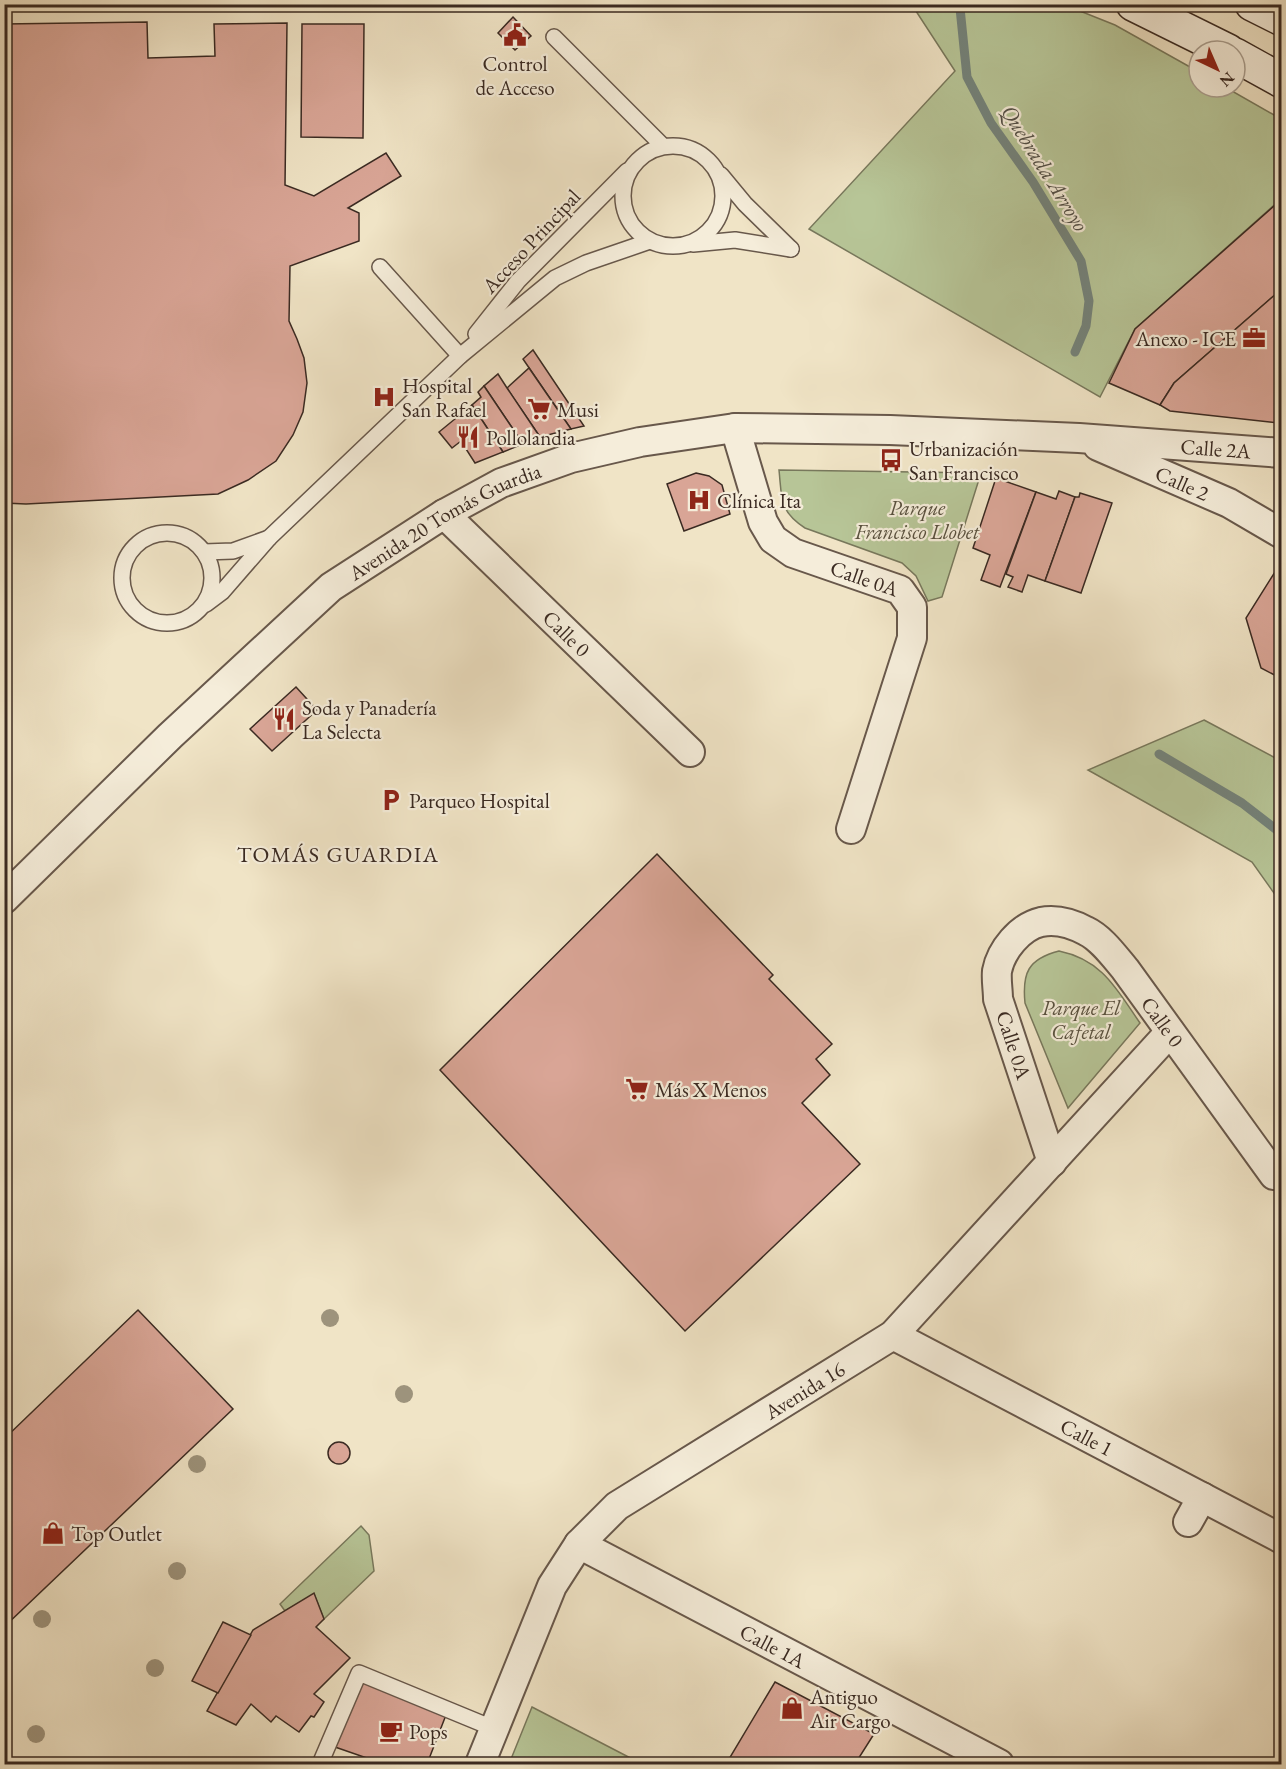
<svg xmlns="http://www.w3.org/2000/svg" width="1286" height="1769" viewBox="0 0 1286 1769" font-family="'EB Garamond',serif">
<style>
.green{fill:#b7c597;stroke:#78785c;stroke-width:1.5}
.lines{fill:none;stroke-linecap:round;stroke-linejoin:round}
.stream{stroke:#74837b;stroke-width:9}
.building{fill:#d9a596;stroke:#3a2a22;stroke-width:1.5}
.lane-casing{stroke:#68584b;stroke-width:18}
.street-casing{stroke:#68584b;stroke-width:32}
.secondary-casing{stroke:#3a2a22;stroke-width:36}
.lane{stroke:#f5edda;stroke-width:15}
.street{stroke:#f5edda;stroke-width:28}
.secondary{stroke:#f5edda;stroke-width:33}
.tree{fill:#9d937c}
.labels{text-anchor:middle;dominant-baseline:central;stroke-width:4.5;stroke-linejoin:round;paint-order:stroke}
.poi-label{font-size:21px;fill:#3a2a22;stroke:#f5edda;text-anchor:start}
.street-label{font-size:21px;fill:#3a2a22;stroke:#f5edda}
.park-label{font-size:21px;font-style:italic;fill:#59513f;stroke:#f5edda}
.water-label{font-size:22px;font-style:italic;fill:#524f47;stroke:#f5edda}
.neighbourhood-label{font-size:22px;letter-spacing:1.5px;fill:#3a2a22;stroke:#f5edda}
</style>
<rect width="100%" height="100%" fill="#f0e4c6"/>
<filter id="stains"><feTurbulence type="fractalNoise" baseFrequency=".00333" numOctaves="4"/><feColorMatrix values="0 0 0 0 .2 0 0 0 0 .09 0 0 0 0 .02 0 0 0 .5 -.17"/></filter>
<radialGradient id="worn" r=".72"><stop offset=".6" stop-color="#630" stop-opacity="0"/><stop offset="1" stop-color="#630" stop-opacity=".3"/></radialGradient>
<g class="green">
<polygon points="912,5 1065,5 1115,25 1199,72 1199,87 1225,87 1281,119 1281,199 1135,329 1100,397 809,229 955,71"/>
<path d="M779,470L981,473L942,597L928,601L916,576L902,563L805,528C779,511 782,499 779,470Z"/>
<polygon points="1204,720 1281,761 1281,903 1252,862 1088,770"/>
<path d="M1059,951C1103,960 1117,990 1140,1023L1068,1108L1025,1003C1022,973 1028,959 1059,951Z"/>
<polygon points="361,1526 369,1535 374,1571 324,1619 314,1594 285,1611 280,1604"/>
<polygon points="532,1707 642,1764 509,1764"/>
</g>
<g class="lines">
<g class="stream">
<polyline points="961,4 960,8 967,77 991,123 1033,182 1081,261 1089,301 1086,326 1075,352"/>
<polyline points="1159,754 1242,803 1282,834"/>
</g>
</g>
<g class="building">
<polygon points="513,17 531,36 515,50 498,33"/>
<polygon points="147,22 148,58 215,56 214,24 287,23 285,185 314,196 386,153 401,176 348,208 359,213 359,241 290,266 289,321 297,339 304,358 307,383 303,412 293,435 276,461 248,480 218,494 26,504 4,503 4,24"/>
<polygon points="302,24 364,24 363,138 301,137"/>
<polygon points="1282,199 1282,289 1174,383 1160,405 1109,383 1135,329"/>
<polygon points="1277,293 1282,293 1282,401 1278,423 1170,411 1160,405 1174,383"/>
<polygon points="533,350 584,426 571,429 523,359"/>
<polygon points="529,368 571,429 540,437 507,388"/>
<polygon points="498,374 507,388 540,437 523,444 484,386"/>
<polygon points="484,386 523,444 503,452 472,405 481,397 478,392"/>
<polygon points="472,405 503,452 475,463 461,441 452,448 439,432"/>
<polygon points="696,473 709,476 722,485 730,514 684,531 667,484"/>
<polygon points="996,478 1036,492 1000,587 981,580 990,555 973,548"/>
<polygon points="1059,491 1075,497 1045,581 1028,575 1022,592 1008,587 1013,577 1006,574 1036,492 1056,499"/>
<polygon points="1080,493 1112,503 1081,593 1045,581 1075,497 1079,497"/>
<polygon points="1280,564 1282,565 1282,679 1261,668 1246,618"/>
<polygon points="296,687 317,710 272,751 250,729"/>
<polygon points="657,854 773,975 769,979 832,1044 816,1059 830,1075 802,1103 860,1164 685,1331 440,1070"/>
<polygon points="138,1310 233,1409 4,1627 4,1439"/>
<circle cx="339" cy="1453" r="11"/>
<polygon points="314,1593 324,1619 316,1627 350,1658 314,1694 324,1702 314,1717 311,1716 299,1732 276,1716 271,1722 251,1704 236,1725 207,1711 253,1630"/>
<polygon points="223,1622 251,1635 218,1693 192,1681"/>
<polygon points="361,1681 446,1715 427,1764 384,1764 335,1747"/>
<polygon points="775,1682 874,1734 855,1764 726,1764"/>
</g>
<g class="lines">
<g class="lane-casing">
<g id="lane">
<polyline points="554,37 663,146"/>
<circle cx="673" cy="196" r="50"/>
<polyline points="721,175 745,204 791,249"/>
<polyline points="693,244 735,240 791,249"/>
<polyline points="380,267 460,356"/>
<polyline points="476,334 518,281 627,171"/>
<circle cx="167" cy="578" r="45"/>
<polyline points="269,538 460,356 555,278 586,263 650,241"/>
<polyline points="204,552 233,551 269,538 222,592 206,604"/>
<polyline points="320,1764 359,1673 495,1729"/>
</g>
</g>
<g class="street-casing">
<g id="street">
<path id="s1" d="M735,428L763,522L773,539L793,553L900,590L912,607V638L851,829"/>
<path id="s2" d="M1098,446L1229,503L1282,534"/>
<path id="s3" d="M444,514L690,752"/>
<path id="s4" d="M4,899L170,736L331,587L444,514L501,483L571,458L640,442L735,428L890,430L1079,438L1282,453"/>
<path id="s5" d="M1052,1162L998,999C998,990 996,980 997,971C1001,950 1020,927 1041,922C1056,919 1073,924 1086,931C1101,938 1114,956 1125,969L1274,1175"/>
<path id="s6" d="M893,1335L1282,1539"/>
<polyline points="1188,1522 1202,1497"/>
<path id="s7" d="M579,1544L999,1764"/>
<path id="s8" d="M480,1764L552,1586L579,1544L617,1506L893,1335L1170,1032"/>
</g>
</g>
<g class="secondary-casing">
<g id="secondary">
<polyline points="1133,4 1228,51"/>
<polyline points="1252,4 1282,19"/>
<polyline points="1235,55 1282,81"/>
</g>
</g>
<use href="#lane" class="lane"/>
<use href="#street" class="street"/>
<use href="#secondary" class="secondary"/>
</g>
<g class="tree">
<circle cx="330" cy="1318" r="9"/>
<circle cx="404" cy="1394" r="9"/>
<circle cx="197" cy="1464" r="9"/>
<circle cx="177" cy="1571" r="9"/>
<circle cx="42" cy="1619" r="9"/>
<circle cx="155" cy="1668" r="9"/>
<circle cx="36" cy="1734" r="9"/>
</g>
<defs>
<g id="civic-bare" transform="scale(1.8)"><path d="M-.6-6.5H3V-4.5H.6V-3L4-1V1h2V6H-6V1h2V-1L-.6-3ZM-1.2 2.5V6h2.4V2.5Z" fill="#8f2418" stroke="#f5edda" stroke-width="2.5" paint-order="stroke"/></g>
<g id="office-bare" transform="scale(1.8)"><path d="M-6-3h4V-5.5h4V-3h4V5H-6ZM-1-4.5V-3h2v-1.5ZM-6 0V1H6V0Z" fill="#8f2418" stroke="#f5edda" stroke-width="2.5" paint-order="stroke"/></g>
<g id="hospital-bare" transform="scale(1.8)"><path d="M-5-5h3v3.5h4V-5h3V5h-3V1.5h-4V5h-3Z" fill="#8f2418" stroke="#f5edda" stroke-width="2.5" paint-order="stroke"/></g>
<g id="supermarket-bare" transform="scale(1.8)"><path d="M-6-5.5h2.5l.6 2H6L4.5 2H-2.5L-4.4-4H-6ZM-1.5 3.2a1.3 1.3 0 1 0 .1 0ZM3 3.2a1.3 1.3 0 1 0 .1 0Z" fill="#8f2418" stroke="#f5edda" stroke-width="2.5" paint-order="stroke"/></g>
<g id="restaurant-bare" transform="scale(1.8)"><path d="M-5-6h1v4h1v-4h1v4h1v-4h1v5L-1.5 .5V6h-2V.5L-5-1ZM5-6V6H3V1.5H1.5Q1.5-4 5-6Z" fill="#8f2418" stroke="#f5edda" stroke-width="2.5" paint-order="stroke"/></g>
<g id="bus-bare" transform="scale(1.8)"><path d="M-5-6H5V4H4V6H2V4H-2V6H-4V4H-5ZM-3.5-4V0h7V-4ZM-3.5 1.2v1.5H-2V1.2ZM2 1.2v1.5H3.5V1.2Z" fill="#8f2418" stroke="#f5edda" stroke-width="2.5" paint-order="stroke"/></g>
<g id="parking-bare" transform="scale(1.8)"><path d="M-3.5-5.5H1a3.5 3.5 0 0 1 0 7H-1V5.5H-3.5ZM-1-3.4V-.6H.8a1.4 1.4 0 0 0 0-2.8Z" fill="#8f2418" stroke="#f5edda" stroke-width="2.5" paint-order="stroke"/></g>
<g id="shop-bare" transform="scale(1.8)"><path d="M-5-2.5h2.3a2.7 3.5 0 0 1 5.4 0H5L5.5 6h-11ZM-1.5-2.5h3a1.5 2.3 0 0 0-3 0Z" fill="#8f2418" stroke="#f5edda" stroke-width="2.5" paint-order="stroke"/></g>
<g id="cafe-bare" transform="scale(1.8)"><path d="M-5.5-4.5H6V0H3Q3 3.5 0 3.5H-2.5Q-5.5 3.5-5.5 0ZM3-3.2v2h1.7v-2ZM-6 4.5H4V6H-6Z" fill="#8f2418" stroke="#f5edda" stroke-width="2.5" paint-order="stroke"/></g>
</defs>
<g fill-rule="evenodd">
<use href="#civic-bare" x="515" y="35"/>
<use href="#office-bare" x="1254" y="338"/>
<use href="#hospital-bare" x="384" y="397"/>
<use href="#supermarket-bare" x="539" y="409"/>
<use href="#restaurant-bare" x="468" y="437"/>
<use href="#bus-bare" x="891" y="460"/>
<use href="#hospital-bare" x="699" y="500"/>
<use href="#restaurant-bare" x="284" y="719"/>
<use href="#parking-bare" x="391" y="800"/>
<use href="#supermarket-bare" x="637" y="1089"/>
<use href="#shop-bare" x="53" y="1533"/>
<use href="#shop-bare" x="792" y="1708"/>
<use href="#cafe-bare" x="391" y="1731"/>
</g>
<g class="labels">
<g class="poi-label">
<text x="515" y="63" text-anchor="middle">Control<tspan x="515" dy="24">de Acceso</tspan></text>
<text x="1236" y="338" text-anchor="end">Anexo - ICE</text>
<text x="402" y="385">Hospital<tspan x="402" dy="24">San Rafael</tspan></text>
<text x="557" y="409">Musi</text>
<text x="486" y="437">Pollolandia</text>
<text x="909" y="448">Urbanización<tspan x="909" dy="24">San Francisco</tspan></text>
<text x="717" y="500">Clínica Ita</text>
<text x="302" y="707">Soda y Panadería<tspan x="302" dy="24">La Selecta</tspan></text>
<text x="409" y="800">Parqueo Hospital</text>
<text x="655" y="1089">Más X Menos</text>
<text x="71" y="1533">Top Outlet</text>
<text x="810" y="1696">Antiguo<tspan x="810" dy="24">Air Cargo</tspan></text>
<text x="409" y="1731">Pops</text>
</g>
<g class="street-label">
<text transform="translate(531 241) rotate(-47)">Acceso Principal</text>
<text stroke="none"><textPath href="#s4" startOffset="1374">Calle 2A</textPath></text>
<text stroke="none"><textPath href="#s2" startOffset="92">Calle 2</textPath></text>
<text stroke="none"><textPath href="#s4" startOffset="584">Avenida 20 Tomás Guardia</textPath></text>
<text stroke="none"><textPath href="#s1" startOffset="218">Calle 0A</textPath></text>
<text stroke="none"><textPath href="#s3" startOffset="171">Calle 0</textPath></text>
<text stroke="none"><textPath href="#s5" startOffset="435">Calle 0</textPath></text>
<text transform="translate(1014 1045) rotate(72)">Calle 0A</text>
<text stroke="none"><textPath href="#s8" startOffset="516">Avenida 16</textPath></text>
<text stroke="none"><textPath href="#s6" startOffset="219">Calle 1</textPath></text>
<text stroke="none"><textPath href="#s7" startOffset="219">Calle 1A</textPath></text>
</g>
<g class="park-label">
<text x="917" y="507">Parque<tspan x="917" dy="24">Francisco Llobet</tspan></text>
<text x="1081" y="1007">Parque El<tspan x="1081" dy="24">Cafetal</tspan></text>
</g>
<g class="water-label">
<text transform="translate(1045 168) rotate(58)">Quebrada Arroyo</text>
</g>
<g class="neighbourhood-label">
<text x="338" y="854">TOMÁS GUARDIA</text>
</g>
</g>
<rect width="1286" height="1769" fill="none" stroke="#f0e4c6" stroke-width="24"/>
<rect x="6" y="6" width="1274" height="1757" fill="none" stroke="#3a2a22" stroke-width="3"/>
<rect x="12" y="12" width="1262" height="1745" fill="none" stroke="#3a2a22" stroke-width="1.5"/>
<g transform="translate(1217 69) rotate(136)"><circle r="28" fill="#f5edda" stroke="#aa9f90" stroke-width="1.5"/>
<path d="M0-4.5L10 22L0 15L-10 22Z" fill="#8f2418"/>
<text y="-9" font-size="16" font-weight="bold" text-anchor="middle" fill="#3a2a22">N</text>
</g>
<rect width="100%" height="100%" filter="url(#stains)"/>
<rect width="100%" height="100%" fill="url(#worn)"/>
</svg>
